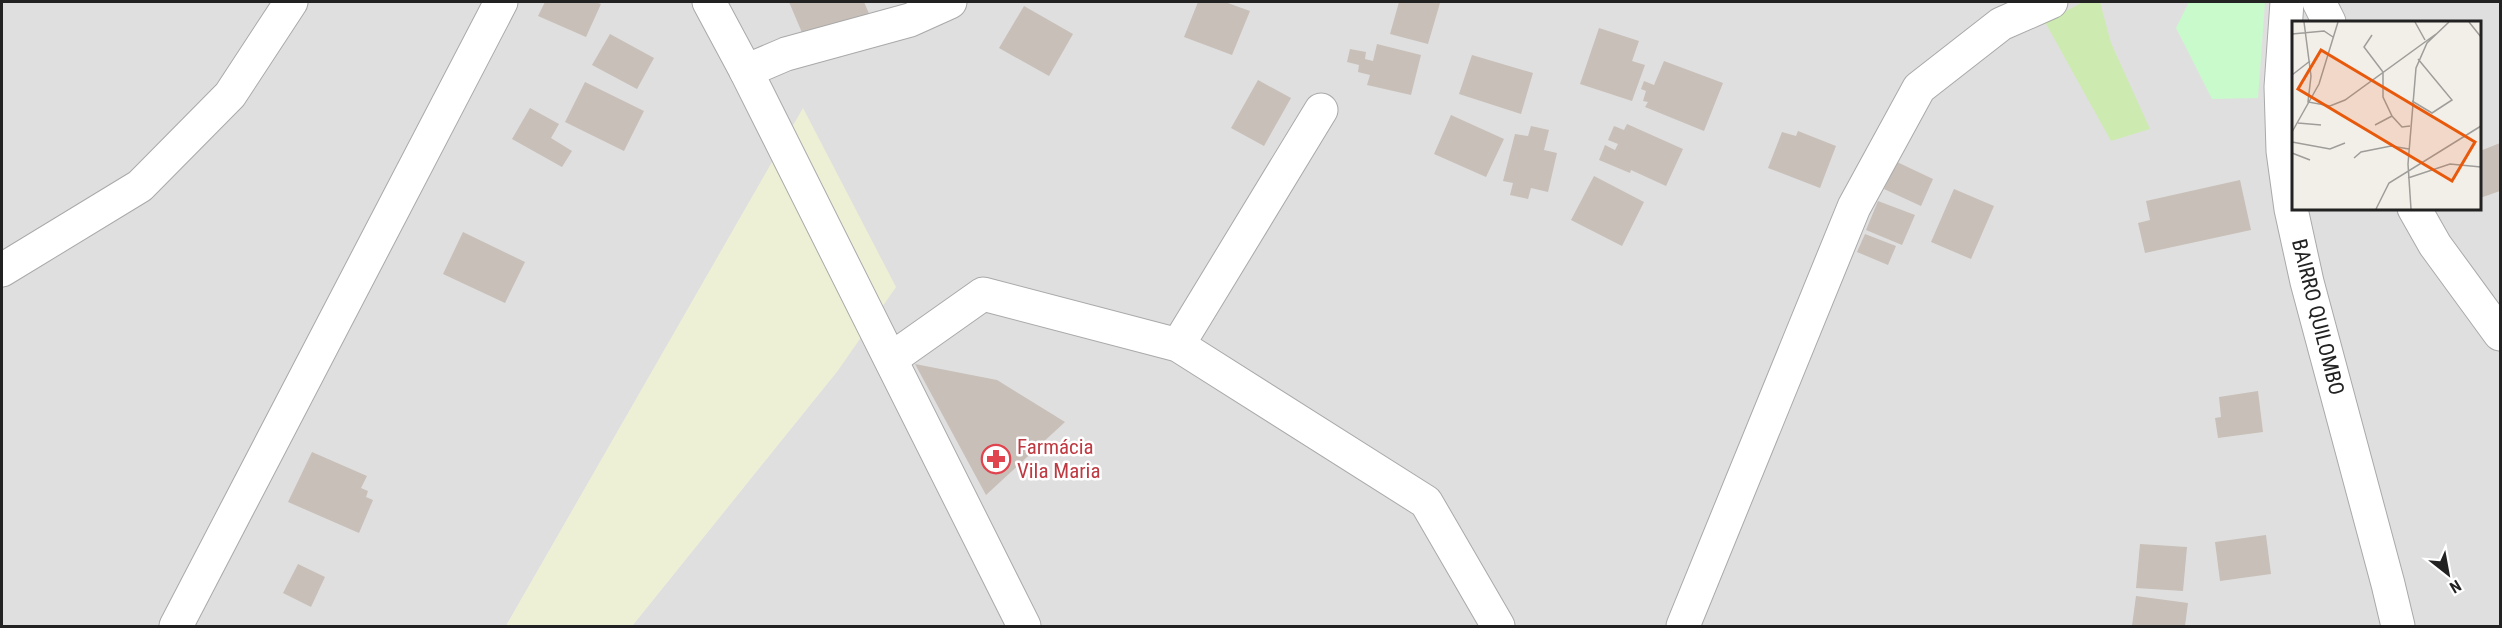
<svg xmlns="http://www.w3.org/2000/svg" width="2502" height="628" viewBox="0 0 2502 628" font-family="'Roboto Condensed',sans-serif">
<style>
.residential{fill:#e0dfdf;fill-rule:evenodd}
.farmland{fill:#eef0d5}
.grass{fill:#cdebb0}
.park{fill:#c8facc}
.building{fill:#c7bfb8}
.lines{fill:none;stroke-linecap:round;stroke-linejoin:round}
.minor-casing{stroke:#a9a9a9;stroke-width:35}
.minor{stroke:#fff;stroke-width:33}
.labels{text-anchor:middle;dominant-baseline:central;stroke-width:5;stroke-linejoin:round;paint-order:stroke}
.street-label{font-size:21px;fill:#222;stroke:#fff}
.health-label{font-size:21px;fill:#be3a42;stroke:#fff;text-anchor:start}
.inset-road{fill:none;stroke:#9f9d99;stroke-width:1.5}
.view{fill:#e8590c;fill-opacity:0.15;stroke:#e8590c;stroke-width:3}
.inset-edge{fill:none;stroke:#222;stroke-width:3}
</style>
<rect width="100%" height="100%" fill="#f2efe9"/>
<path class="residential" d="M2,2H2500V626H632L839,369L803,109L506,626H2ZM2294,22H2480V208H2294Z"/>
<polygon class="farmland" points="803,108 896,287 839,369 632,626 506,626"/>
<polygon class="grass" points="2083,2 2100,2 2111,43 2150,129 2111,141 2045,22"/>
<polygon class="park" points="2189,2 2265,2 2258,98 2212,99 2176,28"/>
<g class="building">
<polygon points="545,2 595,2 601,4 586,37 538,16"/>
<polygon points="789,2 864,2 870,16 806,42"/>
<polygon points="1198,2 1225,2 1250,11 1232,55 1184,37"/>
<polygon points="1399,2 1440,3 1428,44 1390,34"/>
<polygon points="1024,6 1073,34 1049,76 999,48"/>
<polygon points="1599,28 1639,41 1632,61 1645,65 1632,101 1580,84"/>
<polygon points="610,34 654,58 637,89 592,65"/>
<polygon points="1377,44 1421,55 1411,95 1367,85 1370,75 1358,72 1359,65 1347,62 1350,49 1366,52 1365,59 1373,61"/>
<polygon points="1472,55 1533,73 1521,114 1459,94"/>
<polygon points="1664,61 1723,83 1704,131 1645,107 1648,102 1643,101 1646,91 1641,89 1644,81 1654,85"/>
<polygon points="1258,80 1291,98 1264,146 1231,128"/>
<polygon points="585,82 644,111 624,151 565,122"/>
<polygon points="530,108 559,124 551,138 572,151 562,167 512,139"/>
<polygon points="1451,115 1504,139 1486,177 1434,154"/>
<polygon points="1627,124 1683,149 1666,186 1631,170 1630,173 1599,160 1605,145 1615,150 1618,144 1608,140 1614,126 1624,130"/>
<polygon points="1531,126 1549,130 1544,150 1557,153 1548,192 1531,188 1528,199 1510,195 1513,183 1503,181 1515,134 1528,136"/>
<polygon points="1798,131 1836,146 1820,188 1768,168 1782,132 1796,136"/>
<polygon points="2500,143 2500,191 2480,198 2480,151"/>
<polygon points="1897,162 1933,179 1921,206 1884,189"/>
<polygon points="1594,176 1644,202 1622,246 1571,220"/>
<polygon points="2240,180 2251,230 2145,253 2138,223 2150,220 2146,201"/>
<polygon points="1954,189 1994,206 1971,259 1931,242"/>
<polygon points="1878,201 1915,215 1902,245 1866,230"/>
<polygon points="463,232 525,262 505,303 443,274"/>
<polygon points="1865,234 1896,246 1888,265 1857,252"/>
<polygon points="915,364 997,380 1065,422 986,495"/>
<polygon points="2258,391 2263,432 2218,438 2215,418 2221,417 2219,397"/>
<polygon points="312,452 367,476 361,488 368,491 366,497 373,500 359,533 288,502"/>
<polygon points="2266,535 2271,574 2220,581 2215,542"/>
<polygon points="2140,544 2187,547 2183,591 2136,588"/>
<polygon points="298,564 325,577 311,607 283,593"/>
<polygon points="2136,596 2188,603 2185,626 2132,626"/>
</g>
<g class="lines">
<g class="minor-casing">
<g id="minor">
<polyline points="709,2 746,71 1024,626"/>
<polyline points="2287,2 2281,87 2283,151 2291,209 2307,282 2388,584 2398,626"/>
<polyline points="2319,2 2329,22"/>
<polyline points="746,71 786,54 910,20 950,2"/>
<polyline points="2414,208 2435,245 2500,334"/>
<polyline points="2,270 140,186 230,95 291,2"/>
<polyline points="1178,345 1321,110"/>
<polyline points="891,359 983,294 1178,345 1426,502 1498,626"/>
<polyline points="176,626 501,2"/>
<polyline points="1683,626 1854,207 1919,88 2001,24 2051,2"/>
</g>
</g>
<use href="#minor" class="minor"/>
</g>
<defs>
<g id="pharmacy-ring" transform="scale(1.5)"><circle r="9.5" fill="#fff" stroke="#e0444e" stroke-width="1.5"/><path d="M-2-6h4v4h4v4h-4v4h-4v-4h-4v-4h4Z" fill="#e0444e"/></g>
</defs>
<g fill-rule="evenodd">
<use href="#pharmacy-ring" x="996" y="459"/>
</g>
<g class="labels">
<g class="street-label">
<text transform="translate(2318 317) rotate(76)">BAIRRO QUILOMBO</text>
</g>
<g class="health-label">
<text x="1017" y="447">Farmácia<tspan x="1017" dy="24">Vila Maria</tspan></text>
</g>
</g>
<g transform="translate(2292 21)">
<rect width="189" height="189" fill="#f2efe9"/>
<path class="inset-road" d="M12,1L19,55L16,81L38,85L53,79L144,13M123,1L133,19M177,1L189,16M0,13L32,10L41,16M80,14L72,26L91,51V76L100,95L110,106L118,105M0,54L18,40M120,80L140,92L160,79L126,38M6,102L29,104M83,104L100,95M0,111L27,63L46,1M0,121L38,128L53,122M0,132L18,139M62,137L69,131L99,125L117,128M116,157L158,143L189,146M84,188L97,162L189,105M119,188L116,143L124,47L135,22L157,1"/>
<path class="view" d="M29,29L183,121L160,160L6,68Z"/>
<rect width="189" height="189" class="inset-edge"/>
</g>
<rect width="2502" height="628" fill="none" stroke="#222222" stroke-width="6"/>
<g transform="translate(2448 574) rotate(149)" stroke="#ffffff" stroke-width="4.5" paint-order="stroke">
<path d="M0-4.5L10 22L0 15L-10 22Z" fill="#222222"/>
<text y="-9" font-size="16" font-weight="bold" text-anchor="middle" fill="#222222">N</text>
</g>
</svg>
